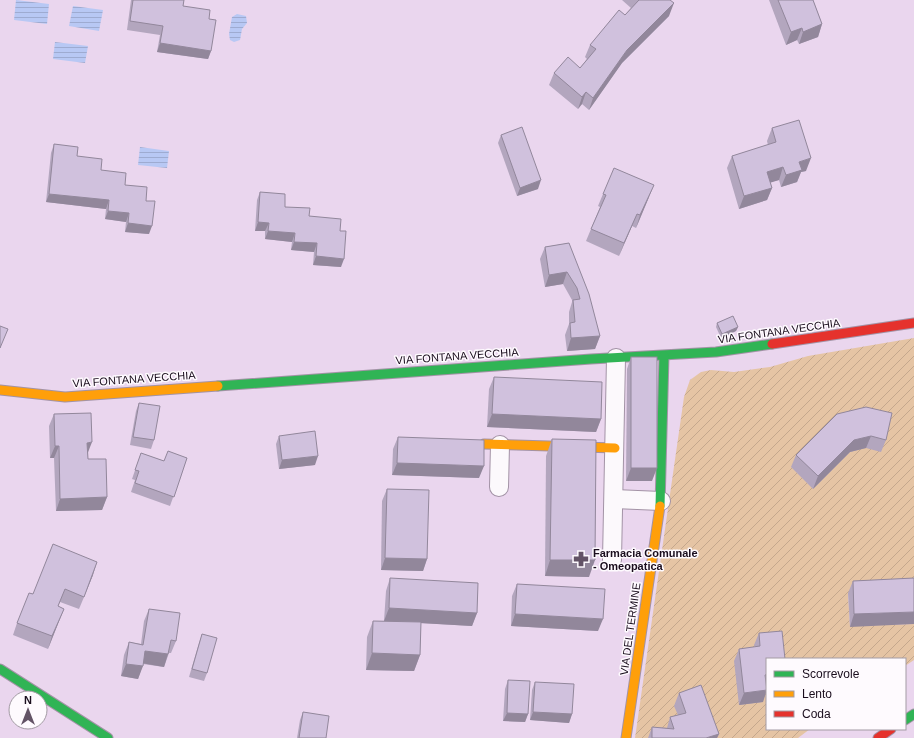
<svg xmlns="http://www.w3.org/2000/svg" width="914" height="738" viewBox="0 0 914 738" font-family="Arial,sans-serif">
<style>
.garden{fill:url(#garden-furrows)}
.water{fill:url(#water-rules)}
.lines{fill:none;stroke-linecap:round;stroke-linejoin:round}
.street-casing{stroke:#a393a6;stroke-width:20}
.fast-casing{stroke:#a393a6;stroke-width:11}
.slow-casing{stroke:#a393a6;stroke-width:11}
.jam-casing{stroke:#a393a6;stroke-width:11}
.street{stroke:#fcf9fc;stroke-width:18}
.fast{stroke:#30b455;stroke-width:9}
.slow{stroke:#ff9f0a;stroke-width:9}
.jam{stroke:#e5322d;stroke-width:9}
.wall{fill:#b3a6be}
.shaded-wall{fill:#92879b}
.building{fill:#d0c1dd;stroke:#92879b}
.labels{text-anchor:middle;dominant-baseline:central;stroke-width:3;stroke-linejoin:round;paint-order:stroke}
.street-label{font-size:11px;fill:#1a0d1d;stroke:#fefafe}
.poi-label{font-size:11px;font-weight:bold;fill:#1a0d1d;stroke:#fefafe;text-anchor:start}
</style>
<defs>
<pattern id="garden-furrows" width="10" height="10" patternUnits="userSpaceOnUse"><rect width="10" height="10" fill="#e5c4a4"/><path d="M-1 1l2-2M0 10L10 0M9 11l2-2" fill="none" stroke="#c4a78d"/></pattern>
<pattern id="water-rules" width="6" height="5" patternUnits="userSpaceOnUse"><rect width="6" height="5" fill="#b8c8f4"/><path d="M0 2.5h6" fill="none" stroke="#9eabd1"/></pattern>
</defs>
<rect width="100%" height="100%" fill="#ead6ee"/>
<polygon class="garden" points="914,338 914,591 848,593 850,626 914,624 914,660 905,666 905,659 779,659 755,645 761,687 767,686 767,729 810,729 798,738 711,738 681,725 668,738 635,738 684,397 690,380 701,372 711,370 734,372 770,367 808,356"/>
<g class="water">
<polygon points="16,0 49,4 47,24 14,20"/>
<polygon points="73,6 103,10 99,31 69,26"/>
<polygon points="237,14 246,16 247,23 242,29 240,40 234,42 230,40 229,34 232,17"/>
<polygon points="55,42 88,46 85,63 53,59"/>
<polygon points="140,147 169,151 167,168 138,165"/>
</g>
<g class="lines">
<g class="street-casing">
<g id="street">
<polyline points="499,487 500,445"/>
<polyline points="614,499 661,501"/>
<polyline points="612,560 616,358"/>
</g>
</g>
<g class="fast-casing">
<g id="fast">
<polyline points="218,386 591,359 716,352 772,344"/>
<polyline points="660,506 664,356"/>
<polyline points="0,669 108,738"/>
<polyline points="905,720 914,714"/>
</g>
</g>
<g class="slow-casing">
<g id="slow">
<polyline points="0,390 65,397 218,386"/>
<polyline points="484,444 615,448"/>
<polyline points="626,738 660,506"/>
</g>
</g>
<g class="jam-casing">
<g id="jam">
<polyline points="772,344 914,323"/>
<polyline points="878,738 891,729"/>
</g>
</g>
<use href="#street" class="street"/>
<use href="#fast" class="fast"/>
<use href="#slow" class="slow"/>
<use href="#jam" class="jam"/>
</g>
<g class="wall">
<polygon points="131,0 184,0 183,6 209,19 211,51 208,59 157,52 160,35 127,30"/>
<polygon points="622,0 670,0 669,16 622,63 589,110 582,104 578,109 549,85 554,73 580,68 587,59 585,57 590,45 625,15 631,8"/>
<polygon points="769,0 813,0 822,24 818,37 799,44 797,40 786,45"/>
<polygon points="772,128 806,171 801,172 797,182 781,187 779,180 770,182 772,188 767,200 739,209 727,168 732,156 768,145 767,141"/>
<polygon points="501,135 538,189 517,196 498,143"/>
<polygon points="54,144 77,156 125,185 146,201 149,234 125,232 126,222 105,219 106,209 46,202 51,153"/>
<polygon points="260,192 285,207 309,216 340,231 341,267 313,265 314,252 291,250 292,242 265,239 265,231 255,231 257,200"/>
<polygon points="603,194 649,197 636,228 632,226 619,256 586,241 591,229 600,207 598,206"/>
<polygon points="569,243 600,336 595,349 567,351 565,335 569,324 569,312 572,302 572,300 563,284 545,287 540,259 545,247"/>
<polygon points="717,323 738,327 736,331 721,338 716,327"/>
<polygon points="631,357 652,481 626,481 627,369"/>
<polygon points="494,377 601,419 596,432 487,427 489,389"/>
<polygon points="139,403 154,440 151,449 130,445 136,411"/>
<polygon points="54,414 88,454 88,459 107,497 102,510 56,511 54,458 50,458 49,426"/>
<polygon points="837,414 886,440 881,452 866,448 850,452 813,489 791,467 796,455"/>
<polygon points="279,436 315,465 279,469 276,444"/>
<polygon points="398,437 479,478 392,475 393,449"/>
<polygon points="552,439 589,577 545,576 546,456"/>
<polygon points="141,453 164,461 187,458 170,506 131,492 135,480 132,479"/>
<polygon points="387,489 427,559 423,571 381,570 382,501"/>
<polygon points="93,575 79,609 60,602 58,606 64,609 48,649 13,635 17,623 33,594"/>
<polygon points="390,578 477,613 472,626 421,623 420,655 414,671 366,670 367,637 373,621 407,622 384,621 386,591"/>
<polygon points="914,578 850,627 848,593 853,581"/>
<polygon points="517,584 598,631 511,626 512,596"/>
<polygon points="149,609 176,641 171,653 169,653 164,667 143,664 138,679 121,676 124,655 129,642 141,644 144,621"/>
<polygon points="759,633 767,659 763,702 739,705 734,661 739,649 755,647 754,645"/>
<polygon points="202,634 207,673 204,681 189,677 199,643"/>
<polygon points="508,680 528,714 525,722 503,721 505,689"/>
<polygon points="535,682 572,714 569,723 530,720 532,690"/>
<polygon points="679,693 719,734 717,738 648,738 652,727 667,728 670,717 678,715 674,706"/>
<polygon points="303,712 326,738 297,738 300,720"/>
</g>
<g class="shaded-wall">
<polygon points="674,3 669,16 622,63 589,110 593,98 627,50"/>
<polygon points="822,24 818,37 799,44 803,32"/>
<polygon points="802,28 797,40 786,45 791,32"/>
<polygon points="160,43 211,51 208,59 157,52"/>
<polygon points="586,92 582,104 578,109 582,97"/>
<polygon points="811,158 806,171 801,172 797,182 781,187 786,175 799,162"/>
<polygon points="783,167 779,180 763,185 767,172"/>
<polygon points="541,180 538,189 517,196 520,188"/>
<polygon points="654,185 649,197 636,228 640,215"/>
<polygon points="772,188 767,200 739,209 744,196"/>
<polygon points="49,194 109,200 106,209 46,202"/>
<polygon points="108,211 129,213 126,222 105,219"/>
<polygon points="637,214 632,226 619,256 624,243"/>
<polygon points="258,222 269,223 265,231 255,231"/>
<polygon points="128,223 152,226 149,234 125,232"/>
<polygon points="268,231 295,233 292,242 265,239"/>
<polygon points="294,242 317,243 314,252 291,250"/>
<polygon points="316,256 344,259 341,267 313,265"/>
<polygon points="567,272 563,284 545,287 549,275"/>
<polygon points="738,327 736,331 721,338 722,334"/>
<polygon points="600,336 595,349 567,351 571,338"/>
<polygon points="492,414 601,419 596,432 487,427"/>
<polygon points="871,436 866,448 850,452 813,489 818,476 854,440"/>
<polygon points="92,442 87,455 87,443"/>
<polygon points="55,446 59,446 54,458 50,458"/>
<polygon points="318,456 315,465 279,469 282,460"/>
<polygon points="397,463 484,466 479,478 392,475"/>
<polygon points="631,468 657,468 652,481 626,481"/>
<polygon points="107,497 102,510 56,511 60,499"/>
<polygon points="385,558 427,559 423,571 381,570"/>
<polygon points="550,560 595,560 589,577 545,576"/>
<polygon points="97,562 93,575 79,609 84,597"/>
<polygon points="389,608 477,613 472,626 384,621"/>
<polygon points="64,609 59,621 48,649 52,636"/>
<polygon points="914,612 914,624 850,627 854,614"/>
<polygon points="515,614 603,619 598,631 511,626"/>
<polygon points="145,651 168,654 164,667 141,663"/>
<polygon points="372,653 420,655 414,671 366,670"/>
<polygon points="126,664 143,666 138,679 121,676"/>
<polygon points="767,674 767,686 765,675"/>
<polygon points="767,690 763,702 739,705 744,693"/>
<polygon points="533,712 572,714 569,723 530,720"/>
<polygon points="507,713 528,714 525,722 503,721"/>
<polygon points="719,734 717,738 706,738"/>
</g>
<g class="building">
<polygon points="133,0 184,0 183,6 210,10 209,19 216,20 211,51 160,43 163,26 130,21"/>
<polygon points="639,0 670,0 674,3 627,50 593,98 586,92 582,97 554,73 568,57 580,68 596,49 590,45 619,10 625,15"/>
<polygon points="778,0 813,0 822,24 803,32 802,28 791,32"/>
<polygon points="799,120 811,158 799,162 802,170 786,175 783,167 767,172 772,188 744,196 732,156 776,142 772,128"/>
<polygon points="522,127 541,180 520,188 501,135"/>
<polygon points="54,144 78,147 77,156 102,159 101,170 126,173 125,185 147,187 146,201 155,201 152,226 128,223 129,213 108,211 109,200 49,194"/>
<polygon points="614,168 654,185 640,215 637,214 624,243 591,229 606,195 603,194"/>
<polygon points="260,192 285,194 285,207 310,208 309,216 341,219 340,231 346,231 344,259 316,256 317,243 294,242 295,233 268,231 269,223 258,222"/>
<polygon points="569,243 589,294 600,336 571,338 570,323 575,322 573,300 580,299 577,288 567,272 549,275 545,247"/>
<polygon points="733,316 738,327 722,334 717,323"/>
<polygon points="0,326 8,329 0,348"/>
<rect x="631" y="357" width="26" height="111"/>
<polygon points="494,377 602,382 601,419 492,414"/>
<polygon points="139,403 160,406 154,440 133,437"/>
<polygon points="866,407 892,413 886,440 871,436 854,440 818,476 796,455 837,414"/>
<polygon points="91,413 92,442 87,443 88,459 106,459 107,497 60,499 59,446 55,446 54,414"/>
<polygon points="315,431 318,456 282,460 279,436"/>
<polygon points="398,437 484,440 484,466 397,463"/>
<polygon points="552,439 596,440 595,560 550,560"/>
<polygon points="168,451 187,458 174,497 135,483 139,471 135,470 141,453 164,461"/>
<polygon points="387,489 429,490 427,559 385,558"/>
<polygon points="53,544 97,562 84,597 65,589 58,606 64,609 52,636 17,623 29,593 33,594"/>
<polygon points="390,578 478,583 477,613 389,608"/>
<polygon points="914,578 914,612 854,614 853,581"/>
<polygon points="517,584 605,589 603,619 515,614"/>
<polygon points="149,609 180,613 176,641 171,640 168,654 145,651 143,666 126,664 129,642 143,645"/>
<polygon points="373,621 421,622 420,655 372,653"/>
<polygon points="782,631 785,659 767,659 767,674 765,675 767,690 744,693 739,649 760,646 759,633"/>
<polygon points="202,634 217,638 207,673 192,669"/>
<polygon points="508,680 530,681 528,714 507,713"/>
<polygon points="535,682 574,684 572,714 533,712"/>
<polygon points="701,685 719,734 706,738 652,738 652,727 674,729 670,717 686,713 679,693"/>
<polygon points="303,712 329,716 326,738 299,738"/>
</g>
<defs>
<g id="pharmacy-bare" transform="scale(1.2)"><path d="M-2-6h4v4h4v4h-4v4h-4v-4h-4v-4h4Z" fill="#635366" stroke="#fefafe" stroke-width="2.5" paint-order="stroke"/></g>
</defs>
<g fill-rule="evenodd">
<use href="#pharmacy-bare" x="581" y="559"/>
</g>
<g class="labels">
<g class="street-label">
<text transform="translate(779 331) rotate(-8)">VIA FONTANA VECCHIA</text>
<text transform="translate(457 356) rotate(-4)">VIA FONTANA VECCHIA</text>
<text transform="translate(134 379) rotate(-4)">VIA FONTANA VECCHIA</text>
<text transform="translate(630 629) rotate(-82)">VIA DEL TERMINE</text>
</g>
<g class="poi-label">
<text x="593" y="553">Farmacia Comunale<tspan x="593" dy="13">- Omeopatica</tspan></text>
</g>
</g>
<rect x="766" y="658" width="140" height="72" fill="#fefafe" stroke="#a39ba4"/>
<rect x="774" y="671" width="20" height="6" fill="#30b455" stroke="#a39ba4"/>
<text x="802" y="678" font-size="12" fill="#1a0d1d">Scorrevole</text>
<rect x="774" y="691" width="20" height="6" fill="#ff9f0a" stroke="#a39ba4"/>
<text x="802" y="698" font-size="12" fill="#1a0d1d">Lento</text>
<rect x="774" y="711" width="20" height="6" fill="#e5322d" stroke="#a39ba4"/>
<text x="802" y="718" font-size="12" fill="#1a0d1d">Coda</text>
<g transform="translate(28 710)"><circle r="19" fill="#fefafe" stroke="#a39ba4"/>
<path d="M0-3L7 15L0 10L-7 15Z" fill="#635366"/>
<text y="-6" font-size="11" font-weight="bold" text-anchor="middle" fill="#1a0d1d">N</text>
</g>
</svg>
